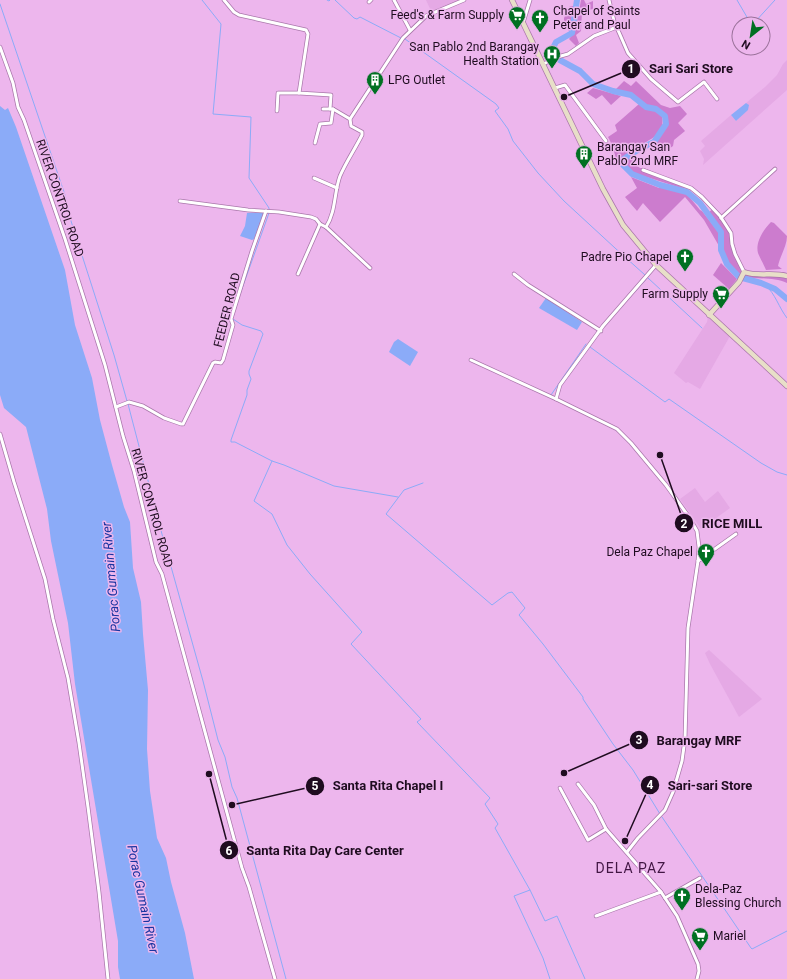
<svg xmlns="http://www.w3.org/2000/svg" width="787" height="979" viewBox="0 0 787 979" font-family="Roboto,sans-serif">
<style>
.built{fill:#e5a9e5}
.forest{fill:#cc7cce}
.water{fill:#8babf8}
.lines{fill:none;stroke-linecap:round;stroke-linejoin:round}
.stream{stroke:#8babf8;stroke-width:1}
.river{stroke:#8babf8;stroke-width:6}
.street-casing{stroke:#aa77ab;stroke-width:4.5}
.secondary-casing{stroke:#aa77ab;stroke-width:6}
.street{stroke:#fff;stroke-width:3}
.secondary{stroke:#e8dfc8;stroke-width:4.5}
.labels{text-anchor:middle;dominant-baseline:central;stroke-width:3;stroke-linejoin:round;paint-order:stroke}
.poi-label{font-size:12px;fill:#1f0c20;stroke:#edb6ed;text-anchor:start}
.street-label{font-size:12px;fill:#1f0c20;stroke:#edb6ed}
.water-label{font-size:13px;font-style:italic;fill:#1935a0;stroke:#edb6ed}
.quarter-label{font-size:14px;letter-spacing:1px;fill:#421644;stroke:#edb6ed}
.leader{fill:none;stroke:#1f0c20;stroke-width:1.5}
.callout-dot{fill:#1f0c20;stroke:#edb6ed;stroke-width:1.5}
.mark-label{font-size:12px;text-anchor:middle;font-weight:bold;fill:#fff}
.callout-label{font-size:13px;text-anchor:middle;font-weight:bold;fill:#1f0c20;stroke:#edb6ed;stroke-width:3;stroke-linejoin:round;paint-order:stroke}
</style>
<rect width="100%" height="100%" fill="#edb6ed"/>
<g class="built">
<polygon points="426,0 462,0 432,13"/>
<polygon points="787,60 787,90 703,165 704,159 700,151 705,146 701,141 731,115 736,121 749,106 746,103 765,87 777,75 783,64"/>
<polygon points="708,317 730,336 700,389 688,382 686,383 674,373 707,322"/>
<polygon points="695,488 705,502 718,491 730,508 701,529 680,499"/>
<polygon points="709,650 762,699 739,717 710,664 705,653"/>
</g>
<g class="forest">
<polygon points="581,0 584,0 586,4 593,1 593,9 582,11 581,31 576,35 579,43 576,46 569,39 575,32"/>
<polygon points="570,6 573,6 570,32 564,26 564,18"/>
<polygon points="624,81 631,86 636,81 661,105 670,108 680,106 687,114 678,123 685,131 674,140 673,146 663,153 655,144 663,133 668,123 666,114 658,108 647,105 632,93 615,90"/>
<polygon points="593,88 621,96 611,105 602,95 596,99 587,93"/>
<path d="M639,104L656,111L662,116C665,135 652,138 639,146C631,151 623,157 617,164C615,154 613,146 608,137L617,131L615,125Z"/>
<polygon points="632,156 637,160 634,164 640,168 644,168 695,190 692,191 688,189 681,188 634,173 623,163 623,161"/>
<polygon points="631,177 659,188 663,187 687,194 700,210 702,211 719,233 719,246 704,220 685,197 660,222 643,203 637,211 625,197 637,188"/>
<polygon points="714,208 730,233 731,244 743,269 740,275 728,263 723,250 722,231 708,213"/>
<path d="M771,222L774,223L787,236C787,246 780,256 778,266L782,269L766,270C764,265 760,258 758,253C755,242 764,229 771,222Z"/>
<polygon points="721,263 737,279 729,289 713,275"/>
<path d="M745,272H782L787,273V283C774,277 757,279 743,277Z"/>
</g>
<g class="water">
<polygon points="746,103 749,105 748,110 736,121 731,115"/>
<polygon points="0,106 5,110 8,108 16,127 65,270 75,325 92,378 100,420 112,465 124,507 130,522 133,568 141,602 143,634 148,690 147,749 150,791 157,838 166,858 171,882 185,933 194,979 120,979 118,967 118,941 75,684 68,623 51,541 47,509 26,427 4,408 0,395"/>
<polygon points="264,212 254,239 252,240 240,236 245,226 247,213"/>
<polygon points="546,298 582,322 577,330 539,308"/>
<polygon points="398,339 418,352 410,366 389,352 394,342"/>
</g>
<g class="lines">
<g class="stream">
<polyline points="202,0 221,24 213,114 251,117 249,178 269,208 269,213 239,297"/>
<polyline points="327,0 329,1 330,0"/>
<polyline points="335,0 354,18 357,19 360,17 401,38"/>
<polyline points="737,0 751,24 754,23 775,0"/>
<polyline points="0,4 65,195 71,221 114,355 127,401"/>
<polyline points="405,39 496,104 499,108 495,111 508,129 513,141 538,173 564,201 615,248 645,275"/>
<polyline points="648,278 702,328"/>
<path d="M766,286C775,293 779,308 787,318"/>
<polyline points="622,306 648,277"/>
<polyline points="233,319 242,325 261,331 263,334 249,371 249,374 251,379 247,390 247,395 231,440 231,442 235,442 272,461 284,465 334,486 398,497"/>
<polyline points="590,347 665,402 669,399 761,463 777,472 787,475"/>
<polyline points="551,395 586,344"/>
<polyline points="128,404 163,538 203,681 218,740 225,757 232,787 237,798 286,979"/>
<polyline points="272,461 254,501 272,514 287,545 310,574 362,632 351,644 421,719 417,722 490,798 485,804 498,824 495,828 530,890 514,896 543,958 550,979"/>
<polyline points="423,483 404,490 386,514 492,605 508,593 512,592 525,608 519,615 543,644 583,697 583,699 613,744 633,770 660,814"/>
<polyline points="662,817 751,948 752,949 787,931"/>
<polyline points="530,890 545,921 557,916 585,979"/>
</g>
<polyline class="river" points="577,0 572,33 556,42 552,50 558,59 580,71 593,84 613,91 631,95 646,107 656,109 665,116 666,124 654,142 641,148 622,160 621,163 632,174 660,185 687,192 700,203 721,232 721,250 727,264 739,277 761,283 775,289 787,299"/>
<g class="street-casing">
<g id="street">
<polyline points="224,0 234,12 239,15 306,30 308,34 299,93 331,95 330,109"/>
<polyline points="394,0 410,30"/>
<polyline points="609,0 614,21 628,53 651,79 678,102 704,82 717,99"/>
<polyline points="369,2 371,0"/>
<polyline points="523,23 530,0"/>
<polyline points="0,47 13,83 18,107 24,120 65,239 105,365 123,436 134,471 156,562 162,574 242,868 249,887 275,979"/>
<polyline points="543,64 561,56 568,54 594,36 617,27"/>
<polyline points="555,88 565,85 606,141"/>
<polyline points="323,109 333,109 350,119"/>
<polyline points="277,111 278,93 299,93"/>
<polyline points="315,143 320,124 331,123 333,109"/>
<polyline points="643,170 691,188 702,197 720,216 731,233 732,244 735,254 744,272"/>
<polyline points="314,178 337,188"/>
<polyline points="180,201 248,210 279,212 311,217 316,219 320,224 326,227 370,268"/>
<polyline points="721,218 775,169"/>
<path d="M326,227C336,212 334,192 340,176C346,162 355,149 362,135V132L351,126L350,119L403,38L426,16L464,0"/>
<polyline points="298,274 320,224"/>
<polyline points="514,274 528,285 601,331"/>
<polyline points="471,360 556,399"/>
<polyline points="116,407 129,402 143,406 164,418 181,424 183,424 213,363 215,362 221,363 223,360 233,325 231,319 252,251 266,211"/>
<polyline points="0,434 14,482 45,579 53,619 68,678 79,743 88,807 99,892 108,979"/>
<polyline points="698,561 736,534"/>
<polyline points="578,784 594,805 606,829 661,892 677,916 698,964 699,971 697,979"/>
<polyline points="560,788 588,840 606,829"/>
<polyline points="627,852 638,838 665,810 673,792 682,761 685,739 688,628 698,561 699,547 697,531 689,517 666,485 631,443 617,429 556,399 560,385 603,326 656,265"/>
<path d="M665,898C677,891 688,885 700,878"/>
<polyline points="596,916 661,892"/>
</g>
</g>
<g class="secondary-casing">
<g id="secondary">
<polyline points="512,0 603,189 623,225 656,265 787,386"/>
<path d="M709,315L739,282L744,272C758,277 773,272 787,276"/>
</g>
</g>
<use href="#street" class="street"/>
<use href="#secondary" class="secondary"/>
</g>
<defs>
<g id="supermarket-pin" transform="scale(0.9)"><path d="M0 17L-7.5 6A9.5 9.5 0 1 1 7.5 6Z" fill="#007022" stroke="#edb6ed"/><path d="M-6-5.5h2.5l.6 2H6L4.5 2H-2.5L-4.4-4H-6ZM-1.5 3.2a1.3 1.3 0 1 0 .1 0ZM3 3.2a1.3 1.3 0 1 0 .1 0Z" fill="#fff"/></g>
<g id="church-pin" transform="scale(0.9)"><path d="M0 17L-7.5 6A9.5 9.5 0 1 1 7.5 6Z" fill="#007022" stroke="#edb6ed"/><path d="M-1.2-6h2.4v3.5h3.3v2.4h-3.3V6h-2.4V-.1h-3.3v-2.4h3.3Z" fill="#fff"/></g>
<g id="hospital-pin" transform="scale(0.9)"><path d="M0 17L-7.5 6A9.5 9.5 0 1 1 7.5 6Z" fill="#007022" stroke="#edb6ed"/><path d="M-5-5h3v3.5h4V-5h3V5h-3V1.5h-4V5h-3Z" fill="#fff"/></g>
<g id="building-pin" transform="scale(0.9)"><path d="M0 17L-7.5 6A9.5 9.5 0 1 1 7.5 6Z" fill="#007022" stroke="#edb6ed"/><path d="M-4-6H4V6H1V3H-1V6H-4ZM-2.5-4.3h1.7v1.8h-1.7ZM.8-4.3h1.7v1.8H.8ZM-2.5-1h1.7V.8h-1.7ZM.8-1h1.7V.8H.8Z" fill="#fff"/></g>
</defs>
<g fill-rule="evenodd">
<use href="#supermarket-pin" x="517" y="15"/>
<use href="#church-pin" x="540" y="18"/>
<use href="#hospital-pin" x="552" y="54"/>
<use href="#building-pin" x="375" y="80"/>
<use href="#building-pin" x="584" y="154"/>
<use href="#church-pin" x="685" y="257"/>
<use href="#supermarket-pin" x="721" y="294"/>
<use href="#church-pin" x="706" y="552"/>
<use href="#church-pin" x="682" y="896"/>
<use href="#supermarket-pin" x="700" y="936"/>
</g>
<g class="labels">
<g class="poi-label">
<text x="553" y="11">Chapel of Saints<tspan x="553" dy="14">Peter and Paul</tspan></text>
<text x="504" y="15" text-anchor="end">Feed's &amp; Farm Supply</text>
<text x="539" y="47" text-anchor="end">San Pablo 2nd Barangay<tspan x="539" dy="14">Health Station</tspan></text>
<text x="388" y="80">LPG Outlet</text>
<text x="597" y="147">Barangay San<tspan x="597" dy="14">Pablo 2nd MRF</tspan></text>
<text x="672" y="257" text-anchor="end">Padre Pio Chapel</text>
<text x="708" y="294" text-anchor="end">Farm Supply</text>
<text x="693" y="552" text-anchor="end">Dela Paz Chapel</text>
<text x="695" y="889">Dela-Paz<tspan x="695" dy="14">Blessing Church</tspan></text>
<text x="713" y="936">Mariel</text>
</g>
<g class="street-label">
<text transform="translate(60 198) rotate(71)">RIVER CONTROL ROAD</text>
<text transform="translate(227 310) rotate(-76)">FEEDER ROAD</text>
<text transform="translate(152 508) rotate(74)">RIVER CONTROL ROAD</text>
</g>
<g class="water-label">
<text transform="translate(111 577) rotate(-95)">Porac Gumain River</text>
<text transform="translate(143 899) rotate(78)">Porac Gumain River</text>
</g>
<g class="quarter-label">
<text x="631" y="868">DELA PAZ</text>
</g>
</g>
<path class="leader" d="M564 97L631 69M660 455L684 523M564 773L639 740M625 841L650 785M232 805L315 786M209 774L229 850"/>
<g class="callout-dot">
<circle cx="564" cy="97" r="4"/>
<circle cx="660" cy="455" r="4"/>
<circle cx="564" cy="773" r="4"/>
<circle cx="625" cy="841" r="4"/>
<circle cx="232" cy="805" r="4"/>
<circle cx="209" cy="774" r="4"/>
<circle cx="631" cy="69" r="10"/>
<circle cx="684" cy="523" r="10"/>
<circle cx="639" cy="740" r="10"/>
<circle cx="650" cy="785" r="10"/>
<circle cx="315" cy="786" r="10"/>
<circle cx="229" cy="850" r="10"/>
</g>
<g class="mark-label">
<text x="631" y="73">1</text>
<text x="684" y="528">2</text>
<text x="639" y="744">3</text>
<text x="650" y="789">4</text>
<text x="315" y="790">5</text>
<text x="229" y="855">6</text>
</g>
<g class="callout-label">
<text x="691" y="73">Sari Sari Store</text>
<text x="732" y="528">RICE MILL</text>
<text x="699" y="745">Barangay MRF</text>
<text x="710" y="790">Sari-sari Store</text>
<text x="388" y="790">Santa Rita Chapel I</text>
<text x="325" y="855">Santa Rita Day Care Center</text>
</g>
<g transform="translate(751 36) rotate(210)"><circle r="19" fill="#edb6ed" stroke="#9b729b"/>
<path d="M0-3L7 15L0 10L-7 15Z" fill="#007022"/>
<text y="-6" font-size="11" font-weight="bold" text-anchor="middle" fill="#1f0c20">N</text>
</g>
</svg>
